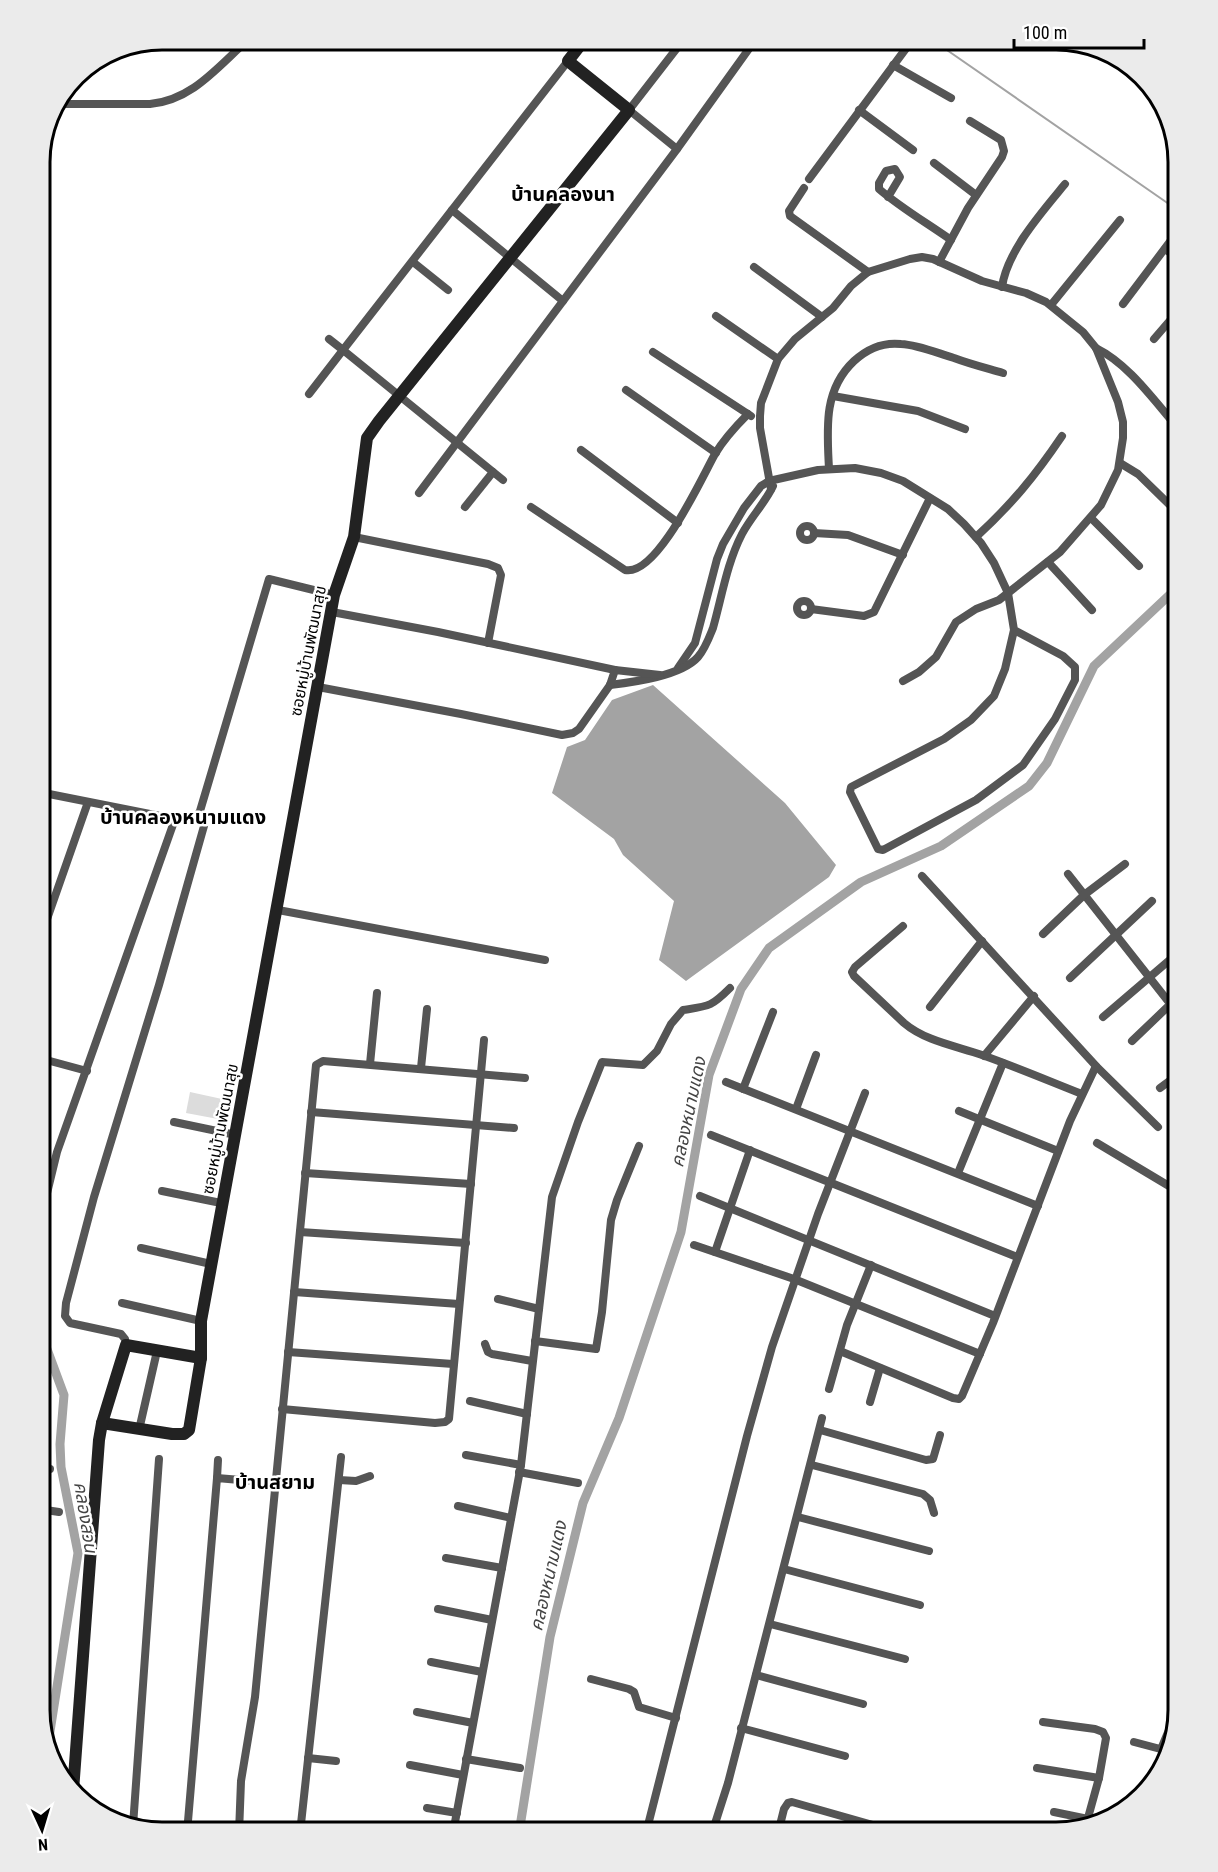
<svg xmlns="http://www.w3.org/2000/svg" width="1218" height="1872" viewBox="0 0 1218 1872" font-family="'Roboto Condensed','Noto Sans Thai',sans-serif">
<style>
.green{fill:#dcdcdc}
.water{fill:#a3a3a3}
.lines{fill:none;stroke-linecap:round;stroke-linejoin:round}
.stream{stroke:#a3a3a3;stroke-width:2}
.canal{stroke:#a3a3a3;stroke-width:9}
.street{stroke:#555;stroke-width:8}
.secondary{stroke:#222;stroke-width:12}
.labels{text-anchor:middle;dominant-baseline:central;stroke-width:5;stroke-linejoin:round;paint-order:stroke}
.street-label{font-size:16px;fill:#000;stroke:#fff}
.water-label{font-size:18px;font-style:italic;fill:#444;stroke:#fff}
.quarter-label{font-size:20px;font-weight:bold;fill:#000;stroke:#fff}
.rim{fill:none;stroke:#000;stroke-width:3}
</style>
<rect width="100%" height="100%" fill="#fff"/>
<polygon class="green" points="190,1092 222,1099 218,1119 186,1113"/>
<polygon class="water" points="653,685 785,803 836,865 829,877 686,981 659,960 674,901 623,855 614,839 552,793 567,747 585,740 612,700"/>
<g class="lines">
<polyline class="stream" points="931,39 1179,211"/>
<g class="canal">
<polyline points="39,1334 44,1341 64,1395 60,1444 61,1467 78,1553 48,1744"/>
<polyline points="519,1833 550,1637 583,1503 619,1418 681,1232 709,1075 741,989 769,948 861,882 941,846 1029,786 1047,763 1094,666 1179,586"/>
</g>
<g class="street">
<polyline points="994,39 1002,44"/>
<polyline points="893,65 951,98"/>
<path d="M55,104H150C193,100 218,66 249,39"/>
<polyline points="859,110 913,150"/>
<polyline points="677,149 629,110 684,39"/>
<polyline points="934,163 976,195"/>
<polyline points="809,179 913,39"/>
<polyline points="804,188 789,211 790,216 868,272"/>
<path d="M888,197L900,177L895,169L886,171L879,183V189C901,208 927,223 951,240"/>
<polyline points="452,210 563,301"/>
<polyline points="1165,249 1179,259"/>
<polyline points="413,262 448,290"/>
<polyline points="939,262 968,208 1002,157 1004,151 1001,140 970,121"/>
<polyline points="754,267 822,317"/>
<path d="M1002,287C1007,251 1042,212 1065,184"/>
<polyline points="1123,304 1172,239"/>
<polyline points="1051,305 1120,220"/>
<polyline points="716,316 778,359"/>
<polyline points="1154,339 1179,310"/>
<path d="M1096,348C1130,365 1154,401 1179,429"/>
<polyline points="653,352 751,416"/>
<polyline points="626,390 716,453"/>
<polyline points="309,394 343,350 329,339"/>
<polyline points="833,396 918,411 965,429"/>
<polyline points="581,450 678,523"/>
<polyline points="1120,463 1138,474 1179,514"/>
<path d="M829,469C827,429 823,390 854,361C867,349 883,342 901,344C919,345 937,353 954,358C970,364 986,368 1003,373"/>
<polyline points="503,480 343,350 568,61"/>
<polyline points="771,489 760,428 760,416 761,403 778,359 795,339 833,308 851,286 868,272 910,259 922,257 933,259 982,281 1026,293 1046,302 1083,332 1096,348 1118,402 1123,422 1123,438 1118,470 1101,505 1060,552 999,600 976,609 956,622 936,657 919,672 903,681"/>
<polyline points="419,493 677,149 756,39"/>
<polyline points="465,507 493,472"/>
<path d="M531,507L625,570C657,577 702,477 715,454C724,439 735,427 748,414"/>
<polyline points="1091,518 1139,566"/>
<circle cx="807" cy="533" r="7"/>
<polyline points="814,533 848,535 903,555"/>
<polyline points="354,537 488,564 498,568 501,575 488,643"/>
<path d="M976,537C1012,504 1035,476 1062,436"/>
<polyline points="1048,562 1092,610"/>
<circle cx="804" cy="608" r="7"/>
<polyline points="811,609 864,616 874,612 930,498"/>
<polyline points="332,612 438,632 615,670"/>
<polyline points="678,668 695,643 717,559 723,544 744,508 761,486 769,481 818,470 855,468 881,473 903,481 948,509 964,524 981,543 994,563 1008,593 1014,630 1005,669 994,696 971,720 944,739 851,787 850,792 878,849 883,850 976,800 1023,765 1055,719 1075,680 1075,667 1063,656 1014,630"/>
<path d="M610,685C634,682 681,676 698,657C705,649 709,638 713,628C722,596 727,563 742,534C751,517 765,503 773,486"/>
<polyline points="318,687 461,714 562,735 573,733 579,729 610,685 615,670 660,675"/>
<path d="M39,792L175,819C185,821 194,823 200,811L269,579L334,595"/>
<polyline points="1068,874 1179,1015"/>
<polyline points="922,876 1096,1066 1158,1127"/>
<polyline points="278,910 545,960"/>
<path d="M903,926L855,967L852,972L854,976L904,1023C925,1041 956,1046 982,1055C1016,1067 1049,1081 1082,1094"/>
<polyline points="1043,934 1084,895 1125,864"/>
<polyline points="39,942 88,802"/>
<polyline points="1070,978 1152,901"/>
<polyline points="930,1007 982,941"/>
<polyline points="1103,1017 1179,952"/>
<polyline points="1132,1041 1179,996"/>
<polyline points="984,1056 1034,996"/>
<polyline points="39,1058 87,1071"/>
<polyline points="370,1064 377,993"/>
<polyline points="421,1068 427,1009"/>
<polyline points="726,1082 1038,1206"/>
<polyline points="1160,1088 1179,1074"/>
<polyline points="743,1089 773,1012"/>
<polyline points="796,1109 816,1055"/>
<polyline points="959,1111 1058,1151"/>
<polyline points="311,1112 514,1128"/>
<polyline points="174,1122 236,1135"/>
<polyline points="711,1135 1017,1257"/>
<polyline points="1097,1143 1179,1192"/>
<polyline points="305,1173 471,1184"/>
<polyline points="958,1173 1003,1063"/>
<polyline points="162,1191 221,1203 223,1205"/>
<polyline points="700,1196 995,1316"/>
<polyline points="39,1226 57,1152 175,819"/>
<polyline points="300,1232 466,1243"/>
<polyline points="694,1245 794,1279 980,1354"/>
<polyline points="141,1248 211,1264"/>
<polyline points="715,1252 750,1150"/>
<polyline points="294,1292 459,1304"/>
<polyline points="498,1299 539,1309"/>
<polyline points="122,1303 201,1321"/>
<polyline points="535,1341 596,1349 602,1312 611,1220 617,1200 639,1146"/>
<polyline points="485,1344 488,1352 492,1354 532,1361"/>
<polyline points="126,1345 125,1339 121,1334 70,1323 65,1316 66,1303 94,1197 159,985 204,826"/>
<polyline points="840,1351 953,1398 959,1399 962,1396 993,1323 1070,1121 1096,1066"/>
<polyline points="288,1352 453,1364"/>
<polyline points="829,1389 847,1325 871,1265"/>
<polyline points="470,1401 527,1414"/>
<polyline points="870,1402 880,1368"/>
<polyline points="282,1409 435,1423 445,1422 449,1419 484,1040"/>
<polyline points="139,1430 157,1351"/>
<polyline points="820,1430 926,1460 933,1459 940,1435"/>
<polyline points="466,1455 521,1465"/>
<polyline points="812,1465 923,1494 930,1500 934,1513"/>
<polyline points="39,1467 50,1469"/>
<polyline points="519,1472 578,1483"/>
<polyline points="217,1478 218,1460"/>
<polyline points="339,1480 356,1481 370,1476"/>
<polyline points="458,1506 511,1518"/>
<polyline points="39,1509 59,1512"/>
<polyline points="798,1517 929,1551"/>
<polyline points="446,1558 502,1568"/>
<polyline points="784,1569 920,1605"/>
<polyline points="39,1579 46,1582"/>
<polyline points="39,1607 40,1607"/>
<polyline points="438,1609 492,1620"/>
<polyline points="770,1624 905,1659"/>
<polyline points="431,1662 482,1672"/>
<polyline points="756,1675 863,1704"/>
<polyline points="591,1679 629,1689 634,1692 639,1707 676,1718"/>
<polyline points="417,1712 473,1723"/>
<polyline points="1043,1722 1095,1729 1103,1732 1106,1738 1099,1778 1086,1825"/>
<polyline points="741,1728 845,1756"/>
<polyline points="1134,1742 1168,1751"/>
<polyline points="1161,1749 1179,1706"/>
<polyline points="308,1758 336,1761"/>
<polyline points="466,1759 520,1768"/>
<polyline points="410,1765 463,1775"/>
<polyline points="1037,1768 1099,1778"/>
<polyline points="427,1808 457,1813"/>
<polyline points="1054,1812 1088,1819"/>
<polyline points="133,1826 159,1459"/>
<polyline points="187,1833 217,1478 275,1483"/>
<polyline points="239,1833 241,1781 255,1697 316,1065 323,1061 525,1078"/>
<polyline points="300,1833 341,1457"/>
<path d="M453,1833L521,1465L552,1197L578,1122L602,1062L643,1065L657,1051L671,1024L683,1010C709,1006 711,1007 730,988"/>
<polyline points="646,1833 747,1436 772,1347 818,1214 865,1093"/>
<polyline points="712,1833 728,1783 822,1418"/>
<polyline points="778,1833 784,1809 788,1803 792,1802 887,1829"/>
</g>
<g class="secondary">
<polyline points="39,195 42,143"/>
<polyline points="102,1423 172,1434 184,1434 189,1430 201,1358 201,1321 334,595 354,537 367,438 379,421 629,110 568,61 585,39"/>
<polyline points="73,1791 99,1440 102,1423 126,1345 201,1358"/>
</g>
</g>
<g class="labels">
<g class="street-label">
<text transform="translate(308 651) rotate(-79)">ซอยหมู่บ้านพัฒนาสุข</text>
<text transform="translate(220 1129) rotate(-79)">ซอยหมู่บ้านพัฒนาสุข</text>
</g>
<g class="water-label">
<text transform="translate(688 1112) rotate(-78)">คลองหนามแดง</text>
<text transform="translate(86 1517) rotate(81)">คลองสวน</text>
<text transform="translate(548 1576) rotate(-77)">คลองหนามแดง</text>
</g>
<g class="quarter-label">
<text x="563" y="194">บ้านคลองนา</text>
<text x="183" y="817">บ้านคลองหนามแดง</text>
<text x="275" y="1482">บ้านสยาม</text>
</g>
</g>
<path d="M0 0H1218V1872H0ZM162 50H1056A112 112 0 0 1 1168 162V1710A112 112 0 0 1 1056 1822H162A112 112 0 0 1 50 1710V162A112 112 0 0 1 162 50Z" fill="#ebebeb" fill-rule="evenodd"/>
<path class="rim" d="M162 50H1056A112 112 0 0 1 1168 162V1710A112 112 0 0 1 1056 1822H162A112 112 0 0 1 50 1710V162A112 112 0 0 1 162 50Z"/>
<g transform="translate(42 1830) rotate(176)" stroke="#ffffff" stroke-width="4.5" paint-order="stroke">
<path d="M0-4.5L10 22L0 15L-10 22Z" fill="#000000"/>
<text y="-9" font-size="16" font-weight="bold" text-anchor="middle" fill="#000000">N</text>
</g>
<path d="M1014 39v9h130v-9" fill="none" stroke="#000000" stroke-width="3"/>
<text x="1023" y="39" font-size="18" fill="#000000" stroke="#ffffff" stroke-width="4.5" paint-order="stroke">100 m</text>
</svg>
